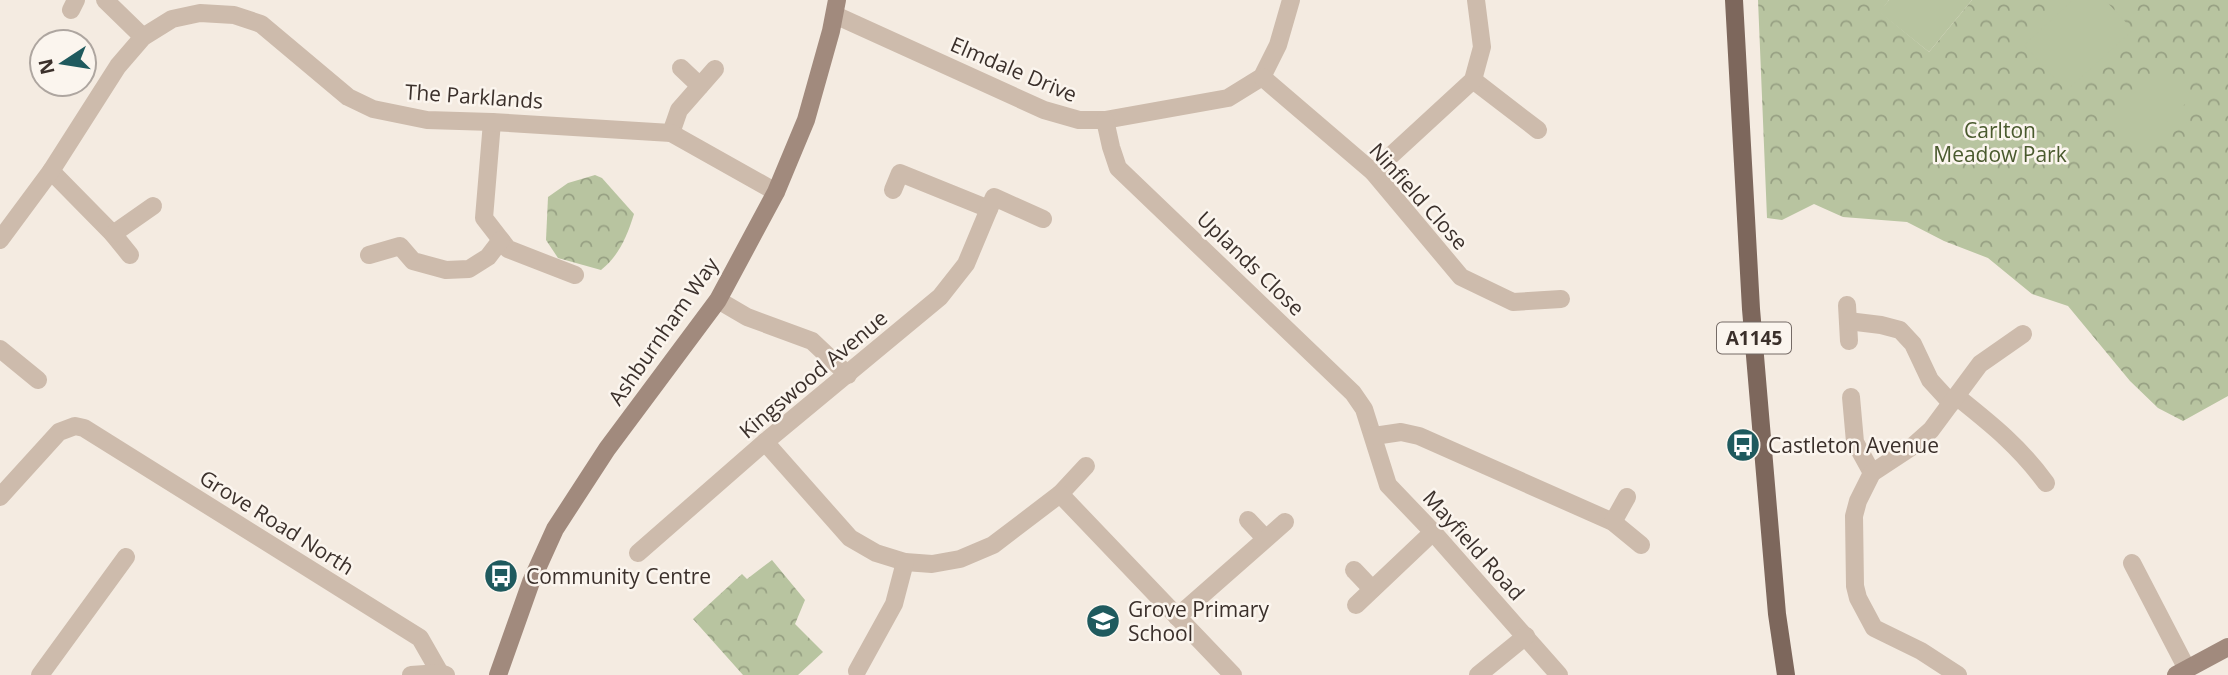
<svg xmlns="http://www.w3.org/2000/svg" width="2228" height="675" viewBox="0 0 2228 675" font-family="'Open Sans',sans-serif">
<style>
.park{fill:url(#park-crowns)}
.pitch{fill:#b8c4a0}
.lines{fill:none;stroke-linecap:round;stroke-linejoin:round}
.street{stroke:#cdbbac;stroke-width:18}
.secondary{stroke:#a18a7d;stroke-width:18}
.primary{stroke:#7d675c;stroke-width:18}
.labels{text-anchor:middle;dominant-baseline:central;stroke-width:5;stroke-linejoin:round;paint-order:stroke}
.shield{fill:#fbf5ee;stroke:#756b66;stroke-width:2}
.shield-label{font-size:19px;font-weight:bold;fill:#3b302b}
.street-label{font-size:21px;fill:#3b302b;stroke:#fbf5ee}
.park-label{font-size:21px;fill:#4a5a2e;stroke:#fbf5ee}
.poi-label{font-size:21px;fill:#3b302b;stroke:#fbf5ee;text-anchor:start}
</style>
<defs>
<pattern id="park-crowns" width="20" height="18" patternUnits="userSpaceOnUse" patternTransform="scale(1.75)"><rect width="20" height="18" fill="#b8c4a0"/><path d="M2 6a3 3 0 1 1 6 0M12 15a3 3 0 1 1 6 0" fill="none" stroke="#97a083"/></pattern>
</defs>
<rect width="100%" height="100%" fill="#f4ebe1"/>
<g class="park">
<polygon points="1758,0 1889,0 1880,12 1929,52 1972,0 2228,0 2228,396 2183,421 2158,408 2130,381 2068,306 2032,294 1988,258 1944,241 1907,222 1843,217 1814,204 1782,220 1767,218"/>
<path d="M595,175L602,178L634,214C627,236 619,256 601,270L558,258L546,240L548,197L568,183Z"/>
<polygon points="772,560 805,600 795,624 823,652 798,675 743,675 693,619 742,574 747,579"/>
</g>
<g class="pitch">
<polygon points="1889,0 1972,0 1929,52 1879,12"/>
<polygon points="2073,0 2105,0 2133,30 2066,91 2024,45"/>
<polygon points="2162,74 2189,100 2138,151 2111,125"/>
</g>
<g class="lines">
<g class="street">
<polyline points="105,0 143,37"/>
<polyline points="71,10 76,0"/>
<polyline points="835,15 1044,110 1079,120 1105,120 1228,98 1262,77 1278,45 1291,0"/>
<polyline points="681,68 700,86"/>
<polyline points="1262,77 1373,172 1461,277 1513,302 1561,299"/>
<polyline points="1473,80 1538,130"/>
<polyline points="1105,120 1111,147 1118,168 1353,393 1364,409 1388,485 1433,532 1559,675"/>
<polyline points="492,122 484,218 508,249 575,275"/>
<polyline points="671,133 679,110 715,69"/>
<polyline points="51,171 113,234 130,255"/>
<polyline points="1373,172 1473,80 1482,47 1476,0"/>
<polyline points="893,190 900,173 989,209"/>
<polyline points="113,234 153,206"/>
<polyline points="0,240 51,171 118,66 143,37 172,19 200,13 234,15 261,24 348,97 373,109 427,120 492,122 671,133 776,192"/>
<polyline points="369,255 400,246 413,261 446,270 469,269 488,257 501,240"/>
<polyline points="718,300 747,317 812,341 848,375"/>
<polyline points="1847,305 1849,341"/>
<polyline points="1848,321 1881,325 1900,330 1913,344 1930,380 1951,403"/>
<polyline points="0,349 38,380"/>
<path d="M1956,396C1991,424 2019,446 2046,483"/>
<polyline points="1851,397 1855,442 1872,473"/>
<polyline points="1374,436 1401,432 1419,436 1613,522 1641,545"/>
<polyline points="765,442 850,538 876,553 905,562 932,564 960,559 993,545 1060,494 1086,466"/>
<polyline points="1060,494 1233,675"/>
<polyline points="0,497 59,432 75,426 84,428 420,638 440,673"/>
<polyline points="1248,520 1265,538"/>
<polyline points="1613,522 1627,497"/>
<polyline points="638,553 765,442 940,297 966,264 994,197 1043,219"/>
<polyline points="2132,563 2187,669"/>
<polyline points="1354,570 1372,589"/>
<polyline points="1356,605 1433,532"/>
<polyline points="1177,617 1285,522"/>
<polyline points="857,671 894,604 905,562"/>
<polyline points="40,675 126,557"/>
<polyline points="411,675 440,673 446,675"/>
<polyline points="1478,675 1526,636"/>
<polyline points="1958,675 1921,651 1874,628 1858,598 1855,586 1854,516 1858,501 1872,473 1913,446 1931,430 1980,364 2023,334"/>
</g>
<g class="secondary">
<polyline points="498,675 531,582 555,529 607,449 718,300 776,192 806,120 831,31 837,0"/>
<polyline points="2176,675 2228,647"/>
</g>
<polyline class="primary" points="1734,0 1751,309 1777,614 1786,675"/>
</g>
<defs>
<g id="bus-disc" transform="scale(1.75)"><circle r="9.5" fill="#1f5a5e" stroke="#fbf5ee"/><path d="M-5-6H5V4H4V6H2V4H-2V6H-4V4H-5ZM-3.5-4V0h7V-4ZM-3.5 1.2v1.5H-2V1.2ZM2 1.2v1.5H3.5V1.2Z" fill="#fff"/></g>
<g id="school-disc" transform="scale(1.75)"><circle r="9.5" fill="#1f5a5e" stroke="#fbf5ee"/><path d="M0-5L7-2L0 1L-7-2ZM-4 1L0 2.5L4 1V4Q0 6-4 4Z" fill="#fff"/></g>
</defs>
<g fill-rule="evenodd">
<use href="#bus-disc" x="1743" y="445"/>
<use href="#bus-disc" x="501" y="576"/>
<use href="#school-disc" x="1103" y="621"/>
</g>
<g class="labels">
<rect class="shield" x="1717" y="322.5" width="74" height="31" rx="5"/>
<g class="shield-label">
<text x="1754" y="338">A1145</text>
</g>
<g class="street-label">
<text transform="translate(1014 69) rotate(23)">Elmdale Drive</text>
<text transform="translate(474 96) rotate(4)">The Parklands</text>
<text transform="translate(1419 196) rotate(48)">Ninfield Close</text>
<text transform="translate(1251 263) rotate(44)">Uplands Close</text>
<text transform="translate(663 331) rotate(-55)">Ashburnham Way</text>
<text transform="translate(813 374) rotate(-40)">Kingswood Avenue</text>
<text transform="translate(277 522) rotate(32)">Grove Road North</text>
<text transform="translate(1474 545) rotate(48)">Mayfield Road</text>
</g>
<g class="park-label">
<text x="2000" y="130">Carlton<tspan x="2000" dy="24">Meadow Park</tspan></text>
</g>
<g class="poi-label">
<text x="1768" y="445">Castleton Avenue</text>
<text x="526" y="576">Community Centre</text>
<text x="1128" y="609">Grove Primary<tspan x="1128" dy="24">School</tspan></text>
</g>
</g>
<g transform="translate(63 63) rotate(258)"><circle r="33" fill="#fbf5ee" stroke="#aea6a0" stroke-width="2"/>
<path d="M0-5L12 26L0 18L-12 26Z" fill="#1f5a5e"/>
<text y="-10" font-size="19" font-weight="bold" text-anchor="middle" fill="#3b302b">N</text>
</g>
</svg>
